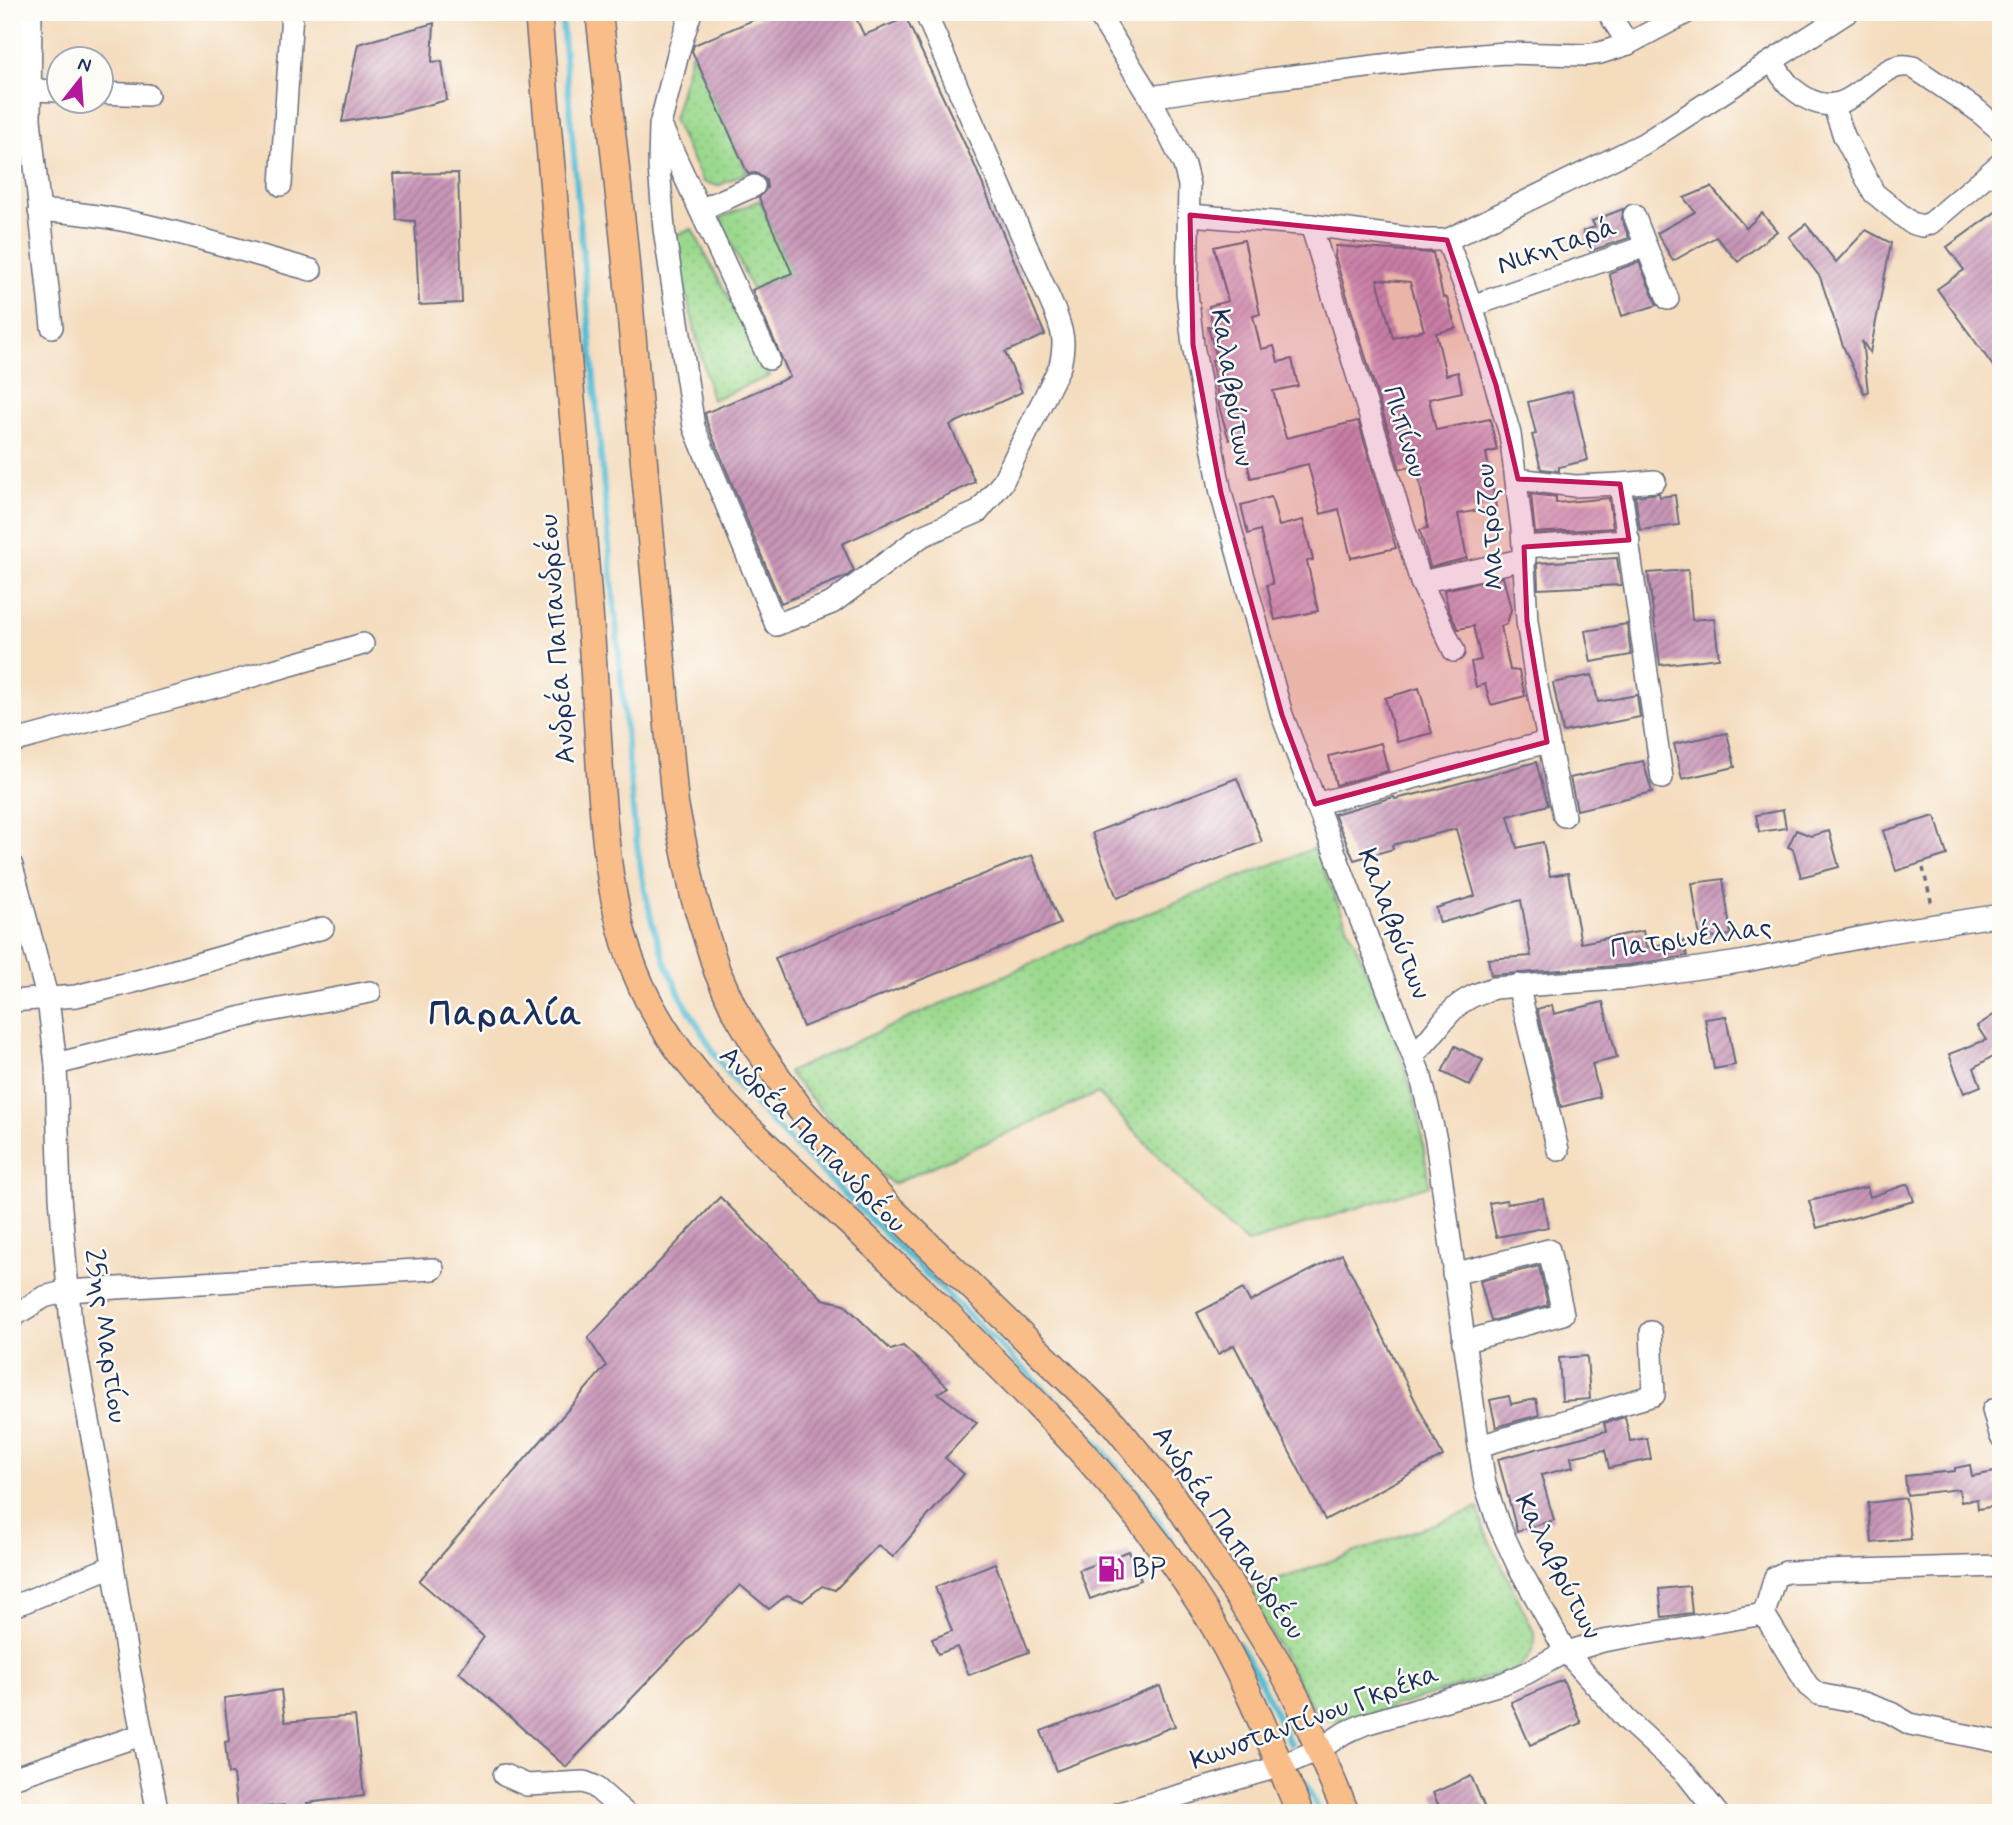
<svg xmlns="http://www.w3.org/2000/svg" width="2013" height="1825" viewBox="0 0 2013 1825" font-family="Mynerve,sans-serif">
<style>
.grass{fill:url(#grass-dots);stroke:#5b8476;stroke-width:2}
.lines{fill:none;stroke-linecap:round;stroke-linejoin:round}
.stream{stroke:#57bdd5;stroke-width:6}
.building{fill:url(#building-hatch);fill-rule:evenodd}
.minor-casing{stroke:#676c7f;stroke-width:24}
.major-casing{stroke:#676c7f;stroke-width:29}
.path{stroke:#676c7f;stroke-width:3.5;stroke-dasharray:5 5;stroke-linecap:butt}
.minor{stroke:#fff;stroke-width:21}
.major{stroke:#f8bd89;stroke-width:26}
.marked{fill:#c2185b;fill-opacity:0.2;stroke:#c2185b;stroke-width:5;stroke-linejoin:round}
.labels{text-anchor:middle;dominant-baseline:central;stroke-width:5;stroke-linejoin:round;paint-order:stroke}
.street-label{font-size:28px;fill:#1b2f5e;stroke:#fdfcf7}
.poi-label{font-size:28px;fill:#1b2f5e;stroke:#fdfcf7;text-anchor:start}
.district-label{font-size:35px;font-weight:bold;letter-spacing:2px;fill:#1b2f5e;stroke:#fdfcf7}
</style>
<defs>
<pattern id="grass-dots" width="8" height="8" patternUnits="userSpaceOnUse" patternTransform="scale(1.75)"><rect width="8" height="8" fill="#9bd98e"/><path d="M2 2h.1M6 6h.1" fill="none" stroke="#85bb7d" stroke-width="1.8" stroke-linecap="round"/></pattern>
<pattern id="building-hatch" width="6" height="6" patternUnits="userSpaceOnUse" patternTransform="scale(1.75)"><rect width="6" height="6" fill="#c896b7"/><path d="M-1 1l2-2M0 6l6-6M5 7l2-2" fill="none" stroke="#a27b98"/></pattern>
</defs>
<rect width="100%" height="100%" fill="#fdfcf7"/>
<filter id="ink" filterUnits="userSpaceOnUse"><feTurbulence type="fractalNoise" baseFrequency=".0143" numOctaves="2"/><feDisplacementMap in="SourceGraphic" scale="14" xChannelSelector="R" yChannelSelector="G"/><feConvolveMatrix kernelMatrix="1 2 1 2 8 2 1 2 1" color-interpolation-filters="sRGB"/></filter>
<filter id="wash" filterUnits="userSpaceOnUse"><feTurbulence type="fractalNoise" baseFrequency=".00686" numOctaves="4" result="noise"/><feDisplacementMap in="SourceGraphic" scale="28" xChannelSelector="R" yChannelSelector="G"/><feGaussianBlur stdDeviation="1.57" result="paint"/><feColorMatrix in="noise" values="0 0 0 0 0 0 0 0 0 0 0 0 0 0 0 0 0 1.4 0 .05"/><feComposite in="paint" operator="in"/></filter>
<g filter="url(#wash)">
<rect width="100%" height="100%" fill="#f4dcbd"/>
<g class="grass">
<polygon points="692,51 747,172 718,186 703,182 673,120"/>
<polygon points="760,200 792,273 752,290 720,218"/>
<polygon points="692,229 770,376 712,400 672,236"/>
<polygon points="1314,848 1386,1016 1404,1066 1419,1116 1429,1185 1247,1243 1202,1202 1098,1093 893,1184 865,1160 788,1072 1115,926"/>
<path d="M1478,1508L1485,1531L1534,1632C1535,1649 1531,1656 1519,1668L1347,1721C1332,1721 1324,1718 1313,1708L1247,1591Z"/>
</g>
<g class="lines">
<g class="stream">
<polyline points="561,12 635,832 642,876 652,922 665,961 680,995 719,1061 744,1093 775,1126 1085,1429 1141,1495 1171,1540"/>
<polyline points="1238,1643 1260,1681 1290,1744"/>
<polyline points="1306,1783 1319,1813"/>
</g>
</g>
<g id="blocks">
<g class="building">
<polygon points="772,12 853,12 864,35 906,18 975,166 1045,335 1005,352 1022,392 950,425 975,482 842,544 854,571 847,576 781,603 707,423 705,413 790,377 752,290 792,273 759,198 767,188 766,180 756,173 748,174 692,51 694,45"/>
<polygon points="434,23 432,62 442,61 447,100 396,113 342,122 358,44"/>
<polygon points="458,173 462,303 419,305 415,221 397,220 394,174"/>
<polygon points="1711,187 1746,228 1762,213 1777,231 1738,262 1716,237 1673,261 1657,233 1695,212 1684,198"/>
<polygon points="2001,208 2001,377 1937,289 1964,270 1947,247"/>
<polygon points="1623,209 1622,219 1629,238 1590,251 1583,231 1595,227 1592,221"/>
<polygon points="1806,224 1836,262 1866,230 1891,243 1870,353 1862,341 1868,392 1864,393 1843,346 1820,277 1789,237"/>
<polygon points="1244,240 1260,314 1253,316 1261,349 1274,346 1278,362 1292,359 1298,386 1273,391 1286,438 1358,421 1396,548 1351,558 1339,509 1321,514 1308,464 1251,478 1240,436 1229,440 1219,406 1212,360 1217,359 1208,327 1213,326 1209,306 1228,301 1214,247"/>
<path d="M1336,246L1433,253L1443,297L1447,298L1456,328L1436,333L1446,375L1458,372L1462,392L1429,399L1436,430L1490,419L1497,450L1486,453L1496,507L1458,514L1467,558L1430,567L1420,530L1428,528L1417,466L1400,469L1335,257ZM1377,279L1410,282L1424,330L1393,338Z"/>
<polygon points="1639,262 1657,305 1622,316 1609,273"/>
<polygon points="1572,391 1588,460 1559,467 1559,471 1541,469 1532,435 1536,434 1528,402"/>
<polygon points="1659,493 1660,497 1675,495 1679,525 1640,530 1635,496"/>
<polygon points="1531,494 1556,497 1556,503 1609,498 1613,528 1535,533"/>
<polygon points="1271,497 1279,526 1303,520 1313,560 1307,561 1318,611 1275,620 1267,585 1273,584 1260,530 1248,534 1241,505"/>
<polygon points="1617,558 1621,585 1538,589 1537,563"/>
<polygon points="1688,570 1692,620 1714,618 1719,658 1660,665 1648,573"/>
<polygon points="1503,577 1511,609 1507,624 1501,626 1510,670 1519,671 1525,696 1491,705 1485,684 1476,687 1471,662 1481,660 1473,626 1458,629 1449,611 1444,590"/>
<polygon points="1627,624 1631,655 1591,662 1585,631"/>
<polygon points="1592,675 1598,702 1637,695 1640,717 1563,732 1553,683"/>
<polygon points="1419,688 1432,733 1397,742 1385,698"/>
<polygon points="1727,733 1735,767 1682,779 1674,744"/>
<polygon points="1381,743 1388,771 1336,785 1329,756"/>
<polygon points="1643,761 1652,792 1577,810 1570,778"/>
<polygon points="1536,762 1548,805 1508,816 1517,848 1543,842 1550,876 1568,873 1581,943 1643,931 1646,947 1684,941 1687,956 1630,965 1491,975 1488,959 1531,956 1521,900 1440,923 1436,908 1475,896 1456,829 1392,845 1393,849 1354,860 1334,814 1394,797 1395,799 1438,789"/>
<polygon points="1237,778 1262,842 1117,898 1092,833"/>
<polygon points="1783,810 1786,828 1759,832 1756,815"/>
<polygon points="1935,816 1947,855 1896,871 1883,831"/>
<polygon points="1796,830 1811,836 1829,831 1839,867 1801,877 1793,849 1788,847"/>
<polygon points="1032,855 1060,924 803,1027 775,958"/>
<polygon points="1723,879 1731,935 1700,939 1692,883"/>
<polygon points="1603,1002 1617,1058 1592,1064 1600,1097 1561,1107 1537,1009 1552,1005 1554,1014"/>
<polygon points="2001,1010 2001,1062 1996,1054 1974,1068 1981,1086 1964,1093 1949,1054 1986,1040 1977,1026"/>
<polygon points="1726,1016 1735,1065 1714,1069 1705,1019"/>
<polygon points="1455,1046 1483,1060 1470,1086 1442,1072"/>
<polygon points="1908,1184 1914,1201 1817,1228 1809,1201 1867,1187 1870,1197"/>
<polygon points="720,1197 823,1299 844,1304 891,1350 903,1346 948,1387 938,1393 977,1423 945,1458 964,1474 893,1557 878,1545 835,1590 822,1586 803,1601 787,1595 769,1609 740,1585 566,1767 459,1672 484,1637 419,1581 606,1366 588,1338"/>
<polygon points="1543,1198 1548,1227 1496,1237 1489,1203 1506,1200 1507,1204"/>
<polygon points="1342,1254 1443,1456 1325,1520 1234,1345 1218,1354 1197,1313 1243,1289 1250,1302"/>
<polygon points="1539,1266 1548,1305 1491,1321 1480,1281"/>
<polygon points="1587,1356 1590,1399 1562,1401 1559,1358"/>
<polygon points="1509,1396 1511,1404 1536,1399 1539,1415 1496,1427 1490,1400"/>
<polygon points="1625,1417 1630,1441 1647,1438 1651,1459 1609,1468 1605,1450 1571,1457 1573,1467 1541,1475 1554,1520 1517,1531 1498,1459 1606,1431 1604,1423"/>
<polygon points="1970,1465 1972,1476 1995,1472 2001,1505 1978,1509 1977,1499 1961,1502 1959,1489 1907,1495 1905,1476 1955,1471 1955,1468"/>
<polygon points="1906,1498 1911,1539 1872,1543 1868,1503"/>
<polygon points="1129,1551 1141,1580 1090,1599 1079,1570"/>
<polygon points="995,1563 1029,1652 969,1675 957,1647 938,1654 932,1639 952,1631 935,1587"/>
<polygon points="1689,1586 1692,1613 1662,1617 1659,1589"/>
<polygon points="1563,1680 1581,1723 1530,1745 1511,1702"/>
<polygon points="1160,1686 1175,1726 1056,1771 1041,1731"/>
<polygon points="281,1690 285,1722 355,1716 364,1796 307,1803 307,1808 284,1810 284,1805 237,1810 233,1774 228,1774 225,1742 229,1741 224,1698"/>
<polygon points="1471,1776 1487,1813 1442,1813 1433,1793"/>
</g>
</g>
</g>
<g filter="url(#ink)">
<use href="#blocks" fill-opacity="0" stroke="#676c7f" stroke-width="2"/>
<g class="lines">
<g class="minor-casing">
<g id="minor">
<polyline points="31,12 30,119 52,327"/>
<path d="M691,12L679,50L660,125L659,167L664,229L694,427L776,625L832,603L922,536L978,512L1002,483L1060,366C1065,343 1064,336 1056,314L925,12"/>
<polyline points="1097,12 1150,97 1184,165 1189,185 1187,292 1193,345 1221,493 1282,715 1421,1077 1436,1140 1479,1446 1485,1484 1498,1523 1517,1564 1566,1652 1626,1719 1687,1775 1717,1813"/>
<polyline points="1608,12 1628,44"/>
<path d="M1772,62C1779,71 1785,82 1792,88C1852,139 1870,55 1913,67L1977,110L2001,131"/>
<polyline points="30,90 60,91"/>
<polyline points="102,93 148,95"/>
<polyline points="1150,97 1269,79 1432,59 1505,53 1585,55 1600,53 1628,44 1688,12"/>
<polyline points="1833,104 1844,136 1874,193 1911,223 1922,226 1931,223 2001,163"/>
<polyline points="663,130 769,359"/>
<polyline points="281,185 292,12"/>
<polyline points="700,210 754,186"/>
<path d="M39,211C127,212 226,247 311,270"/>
<polyline points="1190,215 1311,225 1424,240 1447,240 1643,144 1848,12"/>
<polyline points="1634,215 1646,246"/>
<polyline points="1311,225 1421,582 1454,651"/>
<polyline points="1447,240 1472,306 1510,434 1522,529 1527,621 1536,682 1564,816"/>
<polyline points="1472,306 1646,246 1668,299"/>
<polyline points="1517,479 1575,486 1620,484 1662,778"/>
<polyline points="1620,484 1655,481"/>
<polyline points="1524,547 1629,540"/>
<polyline points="1421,582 1525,559"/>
<polyline points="12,742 222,685 363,644"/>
<polyline points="1315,804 1547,742"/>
<polyline points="12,866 48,1000 56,1064 60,1197 71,1324 101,1486 128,1663 158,1813"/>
<polyline points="1518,985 1558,1150"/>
<polyline points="12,1001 76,996 137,981 323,928"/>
<path d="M1413,1054C1430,1042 1439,1023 1454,1009C1465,998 1479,993 1494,988L1631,978L1746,961L1883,933L2001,915"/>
<polyline points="56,1064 259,1013 370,992"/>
<polyline points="1453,1274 1549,1250 1563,1314 1463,1342"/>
<polyline points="12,1317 44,1297 67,1291 433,1269"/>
<polyline points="1993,1410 2001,1437"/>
<polyline points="1479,1446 1654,1395 1651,1332"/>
<polyline points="12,1607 113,1566"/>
<polyline points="1764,1614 1775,1577 1786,1572 2001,1566"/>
<polyline points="504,1775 527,1785 584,1782 594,1786 625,1813"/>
<polyline points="12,1778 141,1735"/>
<polyline points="1119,1813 1281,1766 1320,1749 1344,1733 1365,1724 1504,1683 1527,1673 1561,1654 1603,1641 1764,1614 1808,1686 1818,1694 1864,1703 1891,1713 1910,1724 2001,1742"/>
</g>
</g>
<g class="major-casing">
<g id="major">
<path d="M538,12C557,214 573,416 590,618C594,669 597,721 600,772C606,855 612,937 654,1011C689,1074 743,1124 796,1173C838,1213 882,1252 924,1292C1024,1389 1128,1490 1203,1608C1243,1672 1271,1744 1300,1813"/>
<polyline points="599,12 624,242 675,804 694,897 717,971 734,1009 757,1048 801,1110 890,1208 1114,1424 1169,1491 1237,1595 1280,1666 1300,1705 1346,1813"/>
</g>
</g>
<polyline class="path" points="1923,868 1932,905"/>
<use href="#minor" class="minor"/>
<use href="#major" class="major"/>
</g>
</g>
<path class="marked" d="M1190,215L1447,240L1496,385L1518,479L1620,484L1629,540L1524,547L1527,621L1547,742L1315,804L1282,715L1221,493L1193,345Z"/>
<defs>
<g id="fuel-bare" transform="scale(2.1)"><path d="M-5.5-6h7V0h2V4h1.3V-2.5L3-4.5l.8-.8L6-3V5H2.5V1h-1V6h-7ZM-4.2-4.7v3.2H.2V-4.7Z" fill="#b5179e" stroke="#fdfcf7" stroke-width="2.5" paint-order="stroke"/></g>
</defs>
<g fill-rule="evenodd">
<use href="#fuel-bare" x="1111" y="1569"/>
</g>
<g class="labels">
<g class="street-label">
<text transform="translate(1557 247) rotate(-19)">Νικηταρά</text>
<text transform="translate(1231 388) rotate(81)">Καλαβρύτων</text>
<text transform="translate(1404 432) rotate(73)">Πιπίνου</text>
<text transform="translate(1491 527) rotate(-95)">Ματρόζου</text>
<text transform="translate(558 639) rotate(-94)">Ανδρέα Παπανδρέου</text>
<text transform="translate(1393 924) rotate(69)">Καλαβρύτων</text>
<text transform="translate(1691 939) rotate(-8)">Πατρινέλλας</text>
<text transform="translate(812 1140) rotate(45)">Ανδρέα Παπανδρέου</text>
<text transform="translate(105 1336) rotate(82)">25ης Μαρτίου</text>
<text transform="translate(1228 1533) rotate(56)">Ανδρέα Παπανδρέου</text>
<text transform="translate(1557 1567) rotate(63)">Καλαβρύτων</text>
<text transform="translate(1315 1718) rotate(-20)">Κωνσταντίνου Γκρέκα</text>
</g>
<g class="poi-label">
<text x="1132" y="1569">BP</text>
</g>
<g class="district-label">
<text x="506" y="1015">Παραλία</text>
</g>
</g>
<rect width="2013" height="1825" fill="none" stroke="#fdfcf7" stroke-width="42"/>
<g transform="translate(80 80) rotate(17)"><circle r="33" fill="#fdfcf7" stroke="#a3aaba" stroke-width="2"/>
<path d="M0-5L12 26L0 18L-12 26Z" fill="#b5179e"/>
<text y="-10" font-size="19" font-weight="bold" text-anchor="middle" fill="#1b2f5e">N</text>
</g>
</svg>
